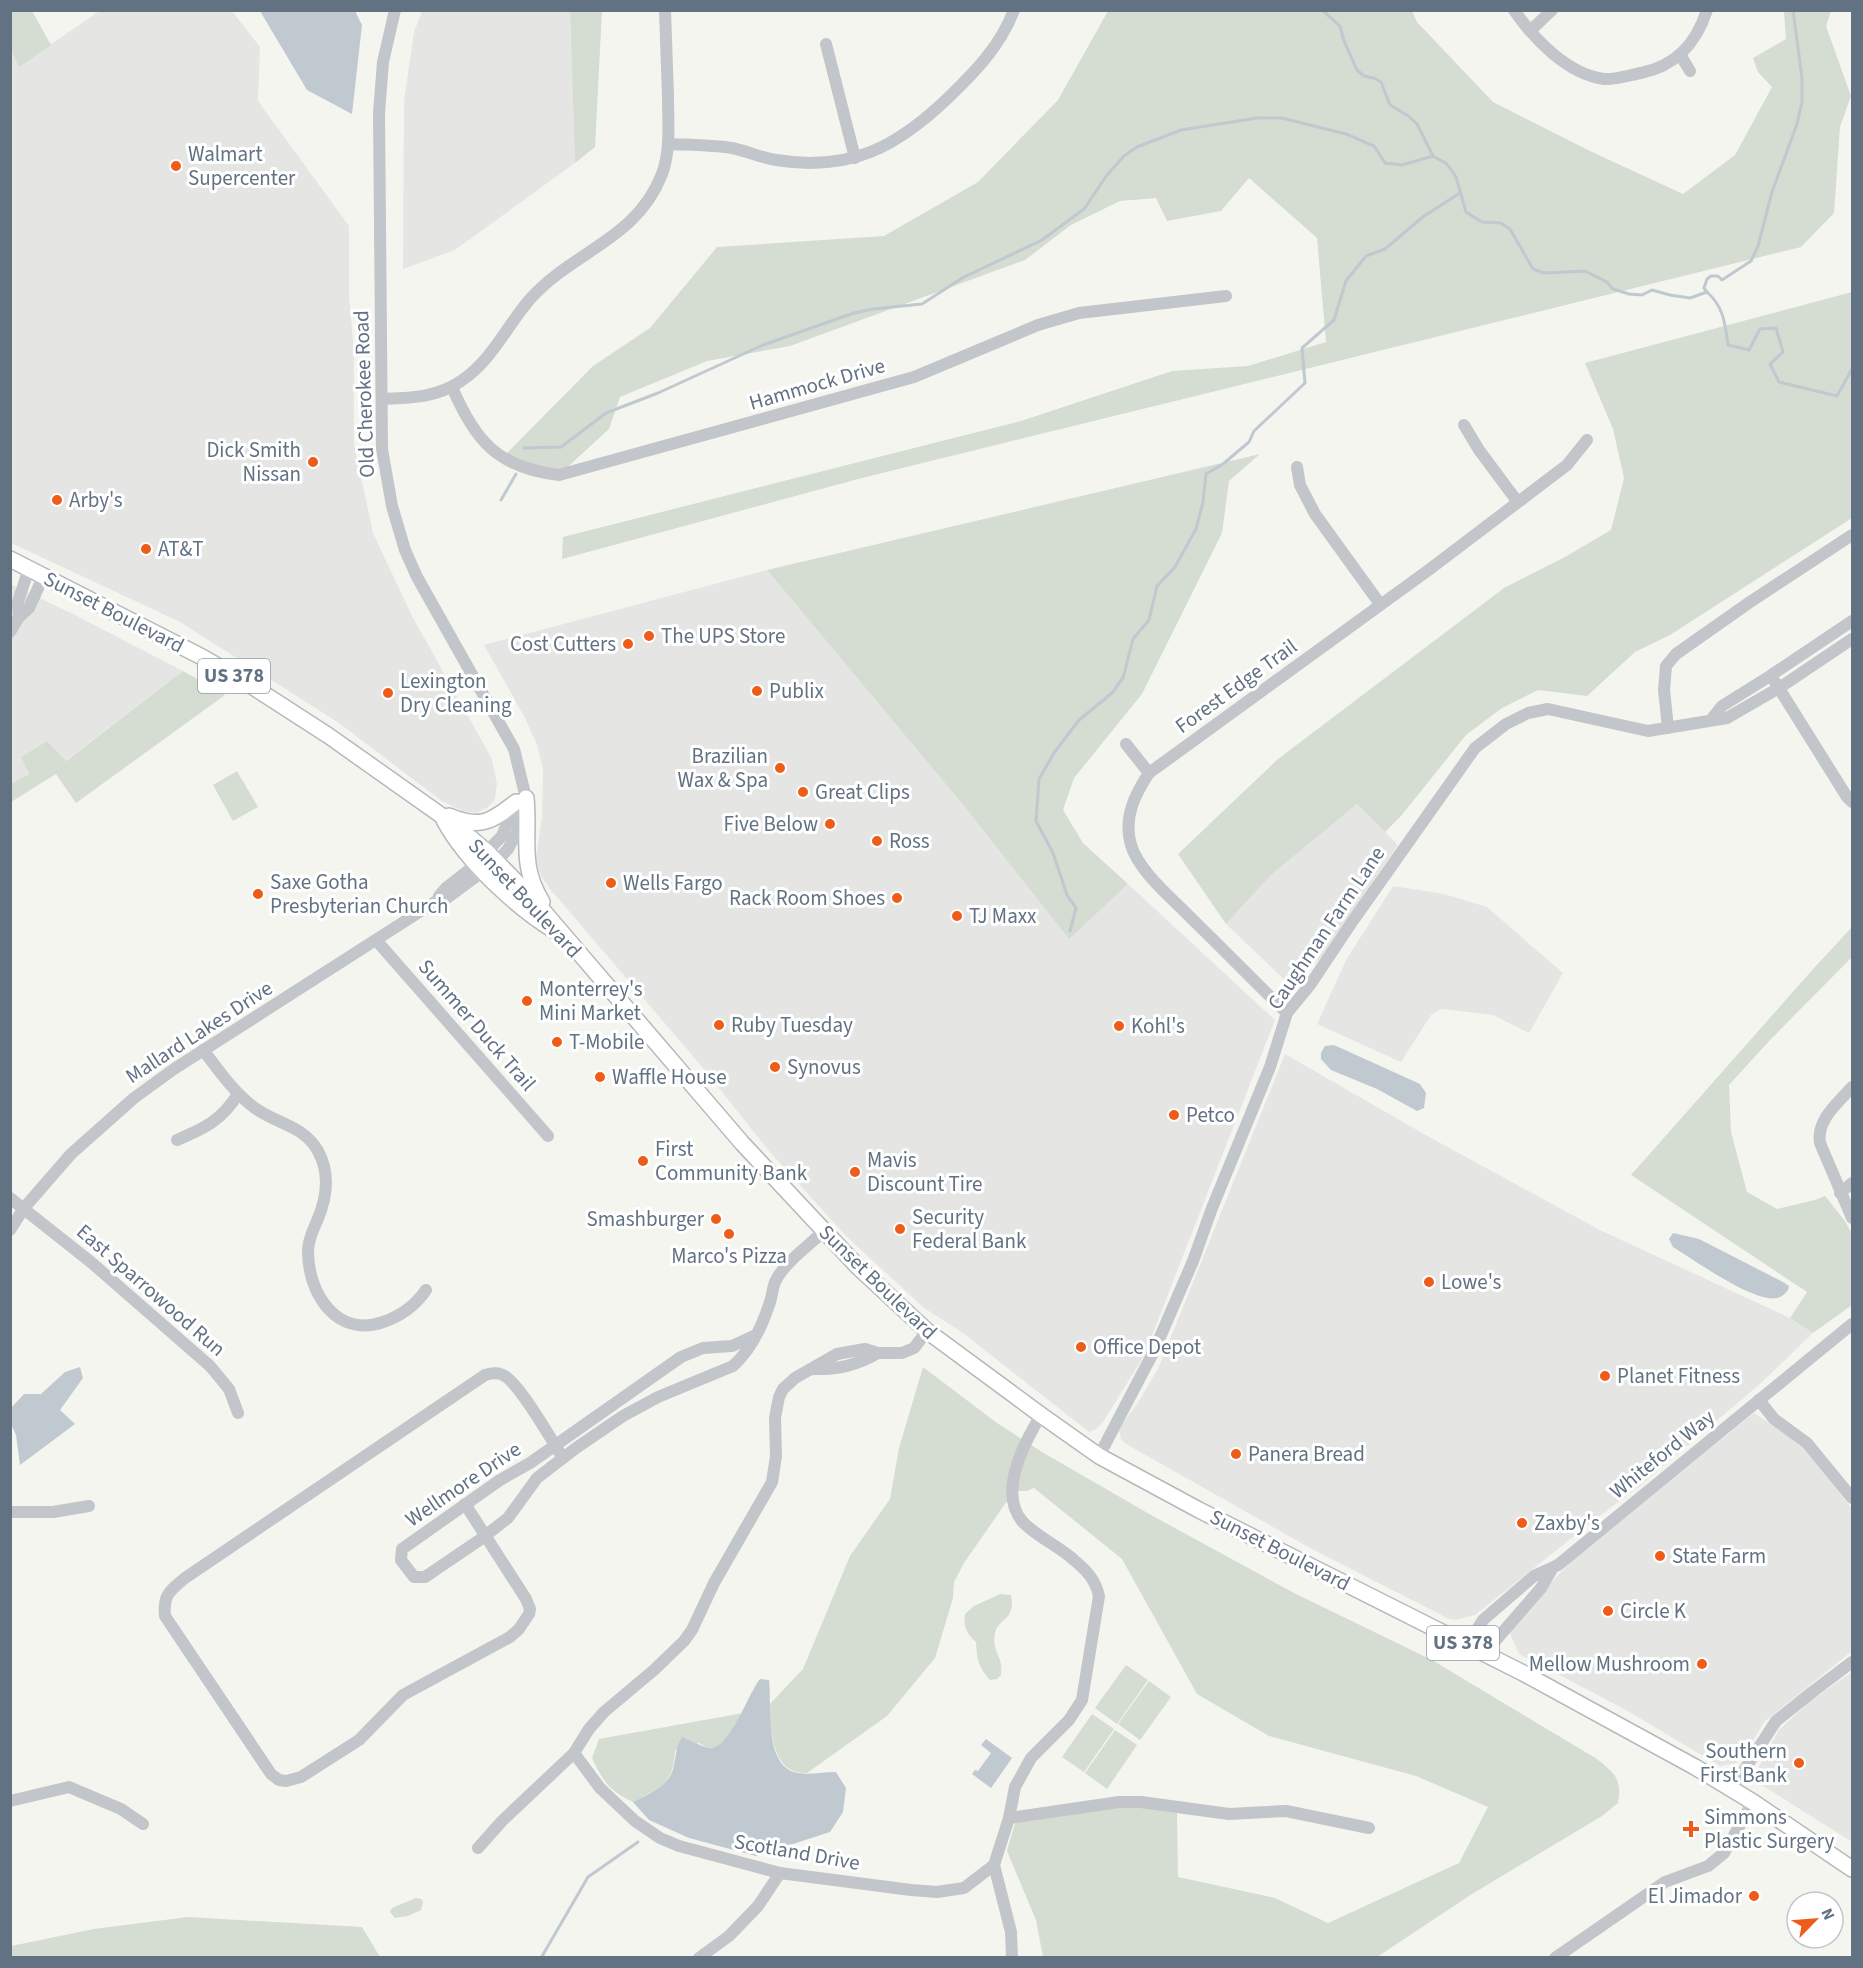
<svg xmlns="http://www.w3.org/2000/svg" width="1863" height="1968" viewBox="0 0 1863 1968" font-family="'Source Sans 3',sans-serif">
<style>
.built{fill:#e5e6e4}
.green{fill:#d5dcd1}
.water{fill:#bfc9cf}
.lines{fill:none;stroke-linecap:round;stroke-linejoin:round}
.stream{stroke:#bfc9cf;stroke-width:3}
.major-casing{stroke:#b5b9bd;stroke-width:18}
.minor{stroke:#c2c5c9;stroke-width:12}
.major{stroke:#fff;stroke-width:15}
.poi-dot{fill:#ed5c18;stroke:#fff;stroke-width:2}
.labels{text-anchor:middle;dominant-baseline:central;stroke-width:6;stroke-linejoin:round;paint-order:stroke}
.shield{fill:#fff;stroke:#919ca8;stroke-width:1.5}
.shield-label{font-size:20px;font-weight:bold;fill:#627283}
.poi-label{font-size:21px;fill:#627283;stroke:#fff;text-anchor:start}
.street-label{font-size:21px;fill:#627283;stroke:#fff}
</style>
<rect width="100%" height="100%" fill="#f5f5f0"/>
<g class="built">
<polygon points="101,10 232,11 260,47 258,101 349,226 349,295 354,352 354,444 373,533 412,616 492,759 497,784 495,800 487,808 476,813 463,811 443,802 339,723 180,622 11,543 10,51 19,66"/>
<polygon points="422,11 570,11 575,163 455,250 403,269 404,101 414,32"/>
<polygon points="767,570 964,806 1069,938 1128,884 1275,1020 1144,1356 1103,1422 1096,1429 1089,1432 963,1333 924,1308 846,1236 769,1151 703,1068 550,889 541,876 536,859 542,816 543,769 537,745 525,718 484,645"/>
<polygon points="10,584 73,614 183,671 65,761 47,741 21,757 29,774 11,784"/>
<polygon points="1357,804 1398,845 1320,959 1289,984 1226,924 1271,875"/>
<polygon points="1393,886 1444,894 1487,907 1563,973 1529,1033 1493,1015 1441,1009 1431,1015 1401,1062 1317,1024 1346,960"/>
<polygon points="1285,1054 1424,1134 1600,1230 1790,1318 1813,1333 1761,1383 1641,1485 1601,1515 1475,1615 1456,1620 1449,1619 1310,1548 1126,1444 1121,1439 1119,1431 1121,1426 1139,1401 1158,1369"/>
<polygon points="1754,1413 1803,1445 1852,1509 1852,1651 1764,1722 1745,1755 1736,1763 1720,1766 1626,1710 1519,1654 1509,1632 1511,1623 1574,1559"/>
<polygon points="1852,1672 1852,1842 1760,1784 1757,1775 1759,1766 1779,1730 1810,1701"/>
</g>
<g class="green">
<polygon points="11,10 32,11 51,45 19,67 11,51"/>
<polygon points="570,11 602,11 595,147 575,163"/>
<polygon points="1108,11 1412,11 1417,22 1493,102 1590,151 1683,194 1735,155 1772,87 1758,72 1753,58 1786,39 1784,11 1831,11 1826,26 1851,96 1840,127 1834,213 1801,247 862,478 562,559 563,537 1021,421 1172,371 1248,366 1326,342 1317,238 1249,178 1221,211 1167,221 1156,198 1120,201 1071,225 1025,260 790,346 707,361 620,397 609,429 559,475 503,457 593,366 650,328 717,247 884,236 978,182 1058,100"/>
<polygon points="1852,292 1852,518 1670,635 1635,652 1587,696 1538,690 1502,708 1466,735 1401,816 1385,832 1357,804 1271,875 1226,924 1178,854 1278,759 1504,588 1565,557 1611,530 1624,478 1613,429 1585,363"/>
<polygon points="1260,454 1229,481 1222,533 1142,694 1074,778 1063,810 1083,843 1128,884 1069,939 964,806 767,570"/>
<polygon points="183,671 225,695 76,803 56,774 11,802 11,784 29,774 21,757 47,741 66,761"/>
<polygon points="237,771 258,807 233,821 213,785"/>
<polygon points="1852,927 1852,957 1770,1040 1729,1085 1731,1132 1747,1192 1777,1209 1815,1200 1825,1196 1845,1221 1852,1234 1852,1305 1813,1333 1790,1318 1807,1292 1631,1175 1814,968"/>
<path d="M923,1367L997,1423L1042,1452L1151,1515L1294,1593L1432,1660L1597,1759C1615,1774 1622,1778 1618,1803L1602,1816L1472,1894L1377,1957H1043L1036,1920L1007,1851L1015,1823L1121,1807H1142L1177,1813L1178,1877L1275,1898L1328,1923L1459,1863L1488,1807L1416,1776L1269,1736L1197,1694L1122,1559L1034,1488L1027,1491H1014L964,1563L954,1582L953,1598L935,1658L887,1716L807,1773C781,1774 775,1752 771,1731L723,1741L716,1747L707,1748L699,1743L675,1750C673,1786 662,1786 633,1802C609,1791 603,1781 592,1758L599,1739L743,1713L769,1705L803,1669L850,1556L890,1499L899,1448Z"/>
<path d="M1000,1594L1011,1595C1016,1621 998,1618 995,1633C991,1652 1004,1656 1001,1675L997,1679L990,1680C978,1667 977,1658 976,1642C966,1633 963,1626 965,1614L974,1606Z"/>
<polygon points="1126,1665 1148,1680 1117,1724 1095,1708"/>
<polygon points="1149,1681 1171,1697 1140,1740 1118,1724"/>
<polygon points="1092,1714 1114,1729 1084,1772 1062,1757"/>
<polygon points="1115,1730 1137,1745 1107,1789 1085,1773"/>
<polygon points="416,1898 421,1899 423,1902 421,1910 408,1916 395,1918 390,1912 392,1908"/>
<polygon points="188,1917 362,1927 380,1957 11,1957 11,1946 94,1929"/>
</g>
<g class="water">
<polygon points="260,11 355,11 362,25 352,114 307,90"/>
<polygon points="1334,1045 1420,1084 1426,1093 1424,1108 1417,1111 1377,1089 1331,1070 1321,1059 1321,1053 1325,1046"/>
<path d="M1673,1233L1699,1239L1783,1282L1789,1286L1788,1290C1785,1294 1782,1297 1777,1298C1754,1303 1694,1260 1673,1247L1669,1239Z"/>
<polygon points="80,1367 83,1378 60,1410 75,1424 20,1465 16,1435 11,1424 11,1408 24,1394 41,1394 65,1372"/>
<path d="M760,1679L769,1680C772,1704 763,1767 798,1773C809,1775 824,1772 836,1772L846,1788L843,1812L830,1832L756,1856L689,1838L649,1820L633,1802C650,1793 671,1786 674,1765C677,1752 675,1750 682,1737C689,1740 703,1747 708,1748C730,1751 748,1693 760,1679Z"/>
<polygon points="986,1739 1012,1758 991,1788 972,1774 975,1770 978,1771 991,1753 981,1745"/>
</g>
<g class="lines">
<g class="stream">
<polyline points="1322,10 1340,26 1344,41 1357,70 1364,76 1374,78 1381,82 1390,105 1407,115 1417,124 1433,156 1447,164 1456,177 1466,212 1482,222 1501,223 1510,229 1533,269 1544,273 1585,271 1607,282 1613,289 1629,294 1642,295 1652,290 1670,295 1690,298 1707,292"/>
<polyline points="1707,292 1704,288 1707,279 1711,276 1718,276 1722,280 1751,261 1758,246 1772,192 1797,124 1802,102 1802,78 1793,10"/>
<path d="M1707,292C1724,307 1725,324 1728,345L1749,350L1760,329L1776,328L1783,352L1770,364L1779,382L1837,396L1852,369"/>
<polyline points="524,448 561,447 606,413 658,393 763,345 854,313 873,309 922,304 964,277 1042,240 1084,209 1107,175 1124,156 1137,147 1181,130 1257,118 1282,118 1346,134 1374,146 1385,163 1402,165 1433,156"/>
<polyline points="501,500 516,474"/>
<polyline points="1070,931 1076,908 1067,895 1053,853 1036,821 1039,779 1054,753 1079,720 1112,693 1123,678 1133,639 1149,620 1157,586 1175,567 1196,529 1203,502 1206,474 1223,464 1249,442 1254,431 1305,383 1302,348 1334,320 1346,281 1366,256 1385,249 1424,216 1460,193"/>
<polyline points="541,1958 588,1877 638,1842"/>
</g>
<g class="major-casing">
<g id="major">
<polyline points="10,559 202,657 244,681 329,736 459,828 487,852 533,899 742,1143 858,1267 927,1331 1041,1415 1099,1456 1199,1510 1523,1673 1695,1767 1753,1802 1852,1869"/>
<path d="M526,798C530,839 519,864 542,902"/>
<path d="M449,816C480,829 491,822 516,802"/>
<path d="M444,820C466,861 516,907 555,931"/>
</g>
</g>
<g class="minor">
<path d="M1514,10C1534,39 1567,74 1604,79C1615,80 1630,75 1641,73C1676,66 1696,44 1707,10"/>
<polyline points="1530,31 1552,10"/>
<polyline points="826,44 855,158"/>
<polyline points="1681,56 1690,71"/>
<path d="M668,144C690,145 711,145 732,148C747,151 761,158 776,160C851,172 897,147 949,97C975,72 1001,45 1014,10"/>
<path d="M452,387C475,441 498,468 559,475L914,377L1038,325L1079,313L1226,296"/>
<path d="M382,399C410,398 436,398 461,381C492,361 507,325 531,298C575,250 637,239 662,174C671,150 668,123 668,97C667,68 666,39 665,10"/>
<polyline points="1464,425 1479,450 1517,501"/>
<polyline points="1297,467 1300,485 1315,514 1380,604"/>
<polyline points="19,617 18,602 29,568"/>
<polyline points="10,632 19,617 29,608 44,575"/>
<polyline points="1775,682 1847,797 1852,802"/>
<polyline points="1711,720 1722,706 1770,676 1852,621"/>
<polyline points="1668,728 1664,690 1666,666 1676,654 1750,602 1852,535"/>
<polyline points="1126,744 1149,773"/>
<polyline points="438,900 439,896 446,888 469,870 502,836 516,801"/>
<polyline points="376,940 548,1136"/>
<path d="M1287,1013C1255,982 1224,950 1192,919C1173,899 1139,872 1131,845C1123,818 1135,794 1149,773L1430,569L1567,465L1587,440"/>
<path d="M203,1050C218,1069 232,1090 251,1105C272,1123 303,1124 318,1151C330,1173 327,1198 317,1221C313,1230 308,1240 308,1251C308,1294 337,1338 383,1322C401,1316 415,1306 426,1290"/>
<path d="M1852,1087C1838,1103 1816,1120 1820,1143L1852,1218"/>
<path d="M177,1140C205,1128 222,1120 238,1094"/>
<polyline points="1840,1193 1852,1183"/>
<polyline points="10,1198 92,1263 210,1366 229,1389 238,1413"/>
<polyline points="10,1230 24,1208 71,1154 134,1098 174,1069 438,900 447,898 496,862 508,849 516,834 526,798 514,749 417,577 405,550 392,506 382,449 379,113 383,62 395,10"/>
<path d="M754,1336L732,1346L703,1348L681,1357L530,1463L500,1480L402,1549L401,1560L414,1577H425L481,1539L508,1518L537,1478L576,1448L623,1416L658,1397L733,1366C750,1351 762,1326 769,1305C772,1298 772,1290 775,1282C783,1264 809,1245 824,1231"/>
<path d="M813,1369C838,1370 857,1365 878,1353"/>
<polyline points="1759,1400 1774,1419 1807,1443 1852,1498"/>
<polyline points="1099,1456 1154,1351 1193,1261 1212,1208 1270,1067 1287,1013 1310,985 1352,922 1475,748 1506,724 1528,713 1548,709 1648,731 1727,718 1779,688 1852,639"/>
<path d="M465,1504L526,1599L530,1609L529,1614L519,1629L510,1637L403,1695L359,1740L301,1777L286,1781L279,1780L271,1774L165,1616C163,1594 170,1591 185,1578L485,1375C492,1373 497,1372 503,1375C519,1382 552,1441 563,1458"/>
<polyline points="10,1512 53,1512 89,1506"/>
<polyline points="1552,1569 1541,1588 1495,1641 1477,1650 1476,1631 1483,1620 1534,1576 1558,1565 1852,1324"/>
<path d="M574,1753L600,1788L635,1821L660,1838L679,1846L780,1873L911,1890L937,1892L964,1888L994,1865L1009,1818L1015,1787L1031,1758L1069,1720L1082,1700L1099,1596C1095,1579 1087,1571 1074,1560C1060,1547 1034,1535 1022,1521C998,1492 1024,1443 1041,1415"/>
<polyline points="1732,1789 1776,1721 1811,1693 1852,1662"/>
<polyline points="10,1801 69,1787 121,1809 143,1824"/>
<polyline points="1009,1818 1119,1802 1141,1802 1229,1814 1286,1811 1369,1828"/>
<polyline points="478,1848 502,1821 574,1753 589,1729 604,1712 654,1670 684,1641 692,1630 714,1583 772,1482 776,1456 775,1418 779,1397 783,1389 795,1378 837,1354 865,1349 878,1353 902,1353 914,1348 927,1331"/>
<polyline points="994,1865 1011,1932 1012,1958"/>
<polyline points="699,1958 729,1936 758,1906 780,1873"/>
<polyline points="1555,1958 1665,1882 1708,1866 1724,1853 1753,1802"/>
</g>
<use href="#major" class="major"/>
</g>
<g class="poi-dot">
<circle cx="176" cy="166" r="6"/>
<circle cx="313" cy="462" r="6"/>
<circle cx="57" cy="500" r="6"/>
<circle cx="146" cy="549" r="6"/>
<circle cx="649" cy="636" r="6"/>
<circle cx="628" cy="644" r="6"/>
<circle cx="757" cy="691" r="6"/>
<circle cx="388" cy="693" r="6"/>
<circle cx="780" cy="768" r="6"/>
<circle cx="803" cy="792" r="6"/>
<circle cx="830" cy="824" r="6"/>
<circle cx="877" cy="841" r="6"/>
<circle cx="611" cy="883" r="6"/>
<circle cx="258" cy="894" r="6"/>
<circle cx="897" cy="898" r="6"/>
<circle cx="957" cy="916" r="6"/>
<circle cx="527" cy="1001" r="6"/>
<circle cx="719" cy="1025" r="6"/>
<circle cx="1119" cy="1026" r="6"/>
<circle cx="557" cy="1042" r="6"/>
<circle cx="775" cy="1067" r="6"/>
<circle cx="600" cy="1077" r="6"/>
<circle cx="1174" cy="1115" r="6"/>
<circle cx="643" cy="1161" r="6"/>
<circle cx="855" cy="1172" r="6"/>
<circle cx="716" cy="1219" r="6"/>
<circle cx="900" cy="1229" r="6"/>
<circle cx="729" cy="1234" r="6"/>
<circle cx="1429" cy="1282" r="6"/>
<circle cx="1081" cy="1347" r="6"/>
<circle cx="1605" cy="1376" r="6"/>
<circle cx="1236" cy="1454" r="6"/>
<circle cx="1522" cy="1523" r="6"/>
<circle cx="1660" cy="1556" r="6"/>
<circle cx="1608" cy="1611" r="6"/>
<circle cx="1702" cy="1664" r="6"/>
<circle cx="1799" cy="1763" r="6"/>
<path d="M1688 1820h6v6h6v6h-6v6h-6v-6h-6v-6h6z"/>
<circle cx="1754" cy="1896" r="6"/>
</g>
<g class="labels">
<g class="shield">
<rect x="198" y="659" width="72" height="34" rx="4.5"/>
<rect x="1427" y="1626" width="72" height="34" rx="4.5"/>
</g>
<g class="shield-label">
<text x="234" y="676">US 378</text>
<text x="1463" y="1643">US 378</text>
</g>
<g class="poi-label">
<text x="188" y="154">Walmart<tspan x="188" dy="24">Supercenter</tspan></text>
<text x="301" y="450" text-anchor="end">Dick Smith<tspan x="301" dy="24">Nissan</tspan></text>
<text x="69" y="500">Arby's</text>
<text x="158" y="549">AT&amp;T</text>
<text x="661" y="636">The UPS Store</text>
<text x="616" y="644" text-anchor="end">Cost Cutters</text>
<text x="400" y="681">Lexington<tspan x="400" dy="24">Dry Cleaning</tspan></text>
<text x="769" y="691">Publix</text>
<text x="768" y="756" text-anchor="end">Brazilian<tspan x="768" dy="24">Wax &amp; Spa</tspan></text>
<text x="815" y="792">Great Clips</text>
<text x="818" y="824" text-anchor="end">Five Below</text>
<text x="889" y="841">Ross</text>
<text x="270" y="882">Saxe Gotha<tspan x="270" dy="24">Presbyterian Church</tspan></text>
<text x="623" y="883">Wells Fargo</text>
<text x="885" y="898" text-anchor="end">Rack Room Shoes</text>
<text x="969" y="916">TJ Maxx</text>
<text x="539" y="989">Monterrey's<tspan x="539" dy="24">Mini Market</tspan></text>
<text x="731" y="1025">Ruby Tuesday</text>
<text x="1131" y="1026">Kohl's</text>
<text x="569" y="1042">T-Mobile</text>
<text x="787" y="1067">Synovus</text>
<text x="612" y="1077">Waffle House</text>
<text x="1186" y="1115">Petco</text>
<text x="655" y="1149">First<tspan x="655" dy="24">Community Bank</tspan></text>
<text x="867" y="1160">Mavis<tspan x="867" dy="24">Discount Tire</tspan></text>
<text x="912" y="1217">Security<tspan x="912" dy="24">Federal Bank</tspan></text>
<text x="704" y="1219" text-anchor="end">Smashburger</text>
<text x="729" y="1256" text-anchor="middle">Marco's Pizza</text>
<text x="1441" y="1282">Lowe's</text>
<text x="1093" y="1347">Office Depot</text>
<text x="1617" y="1376">Planet Fitness</text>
<text x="1248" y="1454">Panera Bread</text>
<text x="1534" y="1523">Zaxby's</text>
<text x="1672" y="1556">State Farm</text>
<text x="1620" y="1611">Circle K</text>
<text x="1690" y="1664" text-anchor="end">Mellow Mushroom</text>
<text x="1787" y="1751" text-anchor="end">Southern<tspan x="1787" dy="24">First Bank</tspan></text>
<text x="1704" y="1817">Simmons<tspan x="1704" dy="24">Plastic Surgery</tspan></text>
<text x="1742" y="1896" text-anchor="end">El Jimador</text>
</g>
<g class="street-label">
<text transform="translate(817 384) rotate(-16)">Hammock Drive</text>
<text transform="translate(364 394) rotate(-92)">Old Cherokee Road</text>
<text transform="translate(114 612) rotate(27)">Sunset Boulevard</text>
<text transform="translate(1236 686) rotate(-36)">Forest Edge Trail</text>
<text transform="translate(525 898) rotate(47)">Sunset Boulevard</text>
<text transform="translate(1326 928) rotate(-56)">Caughman Farm Lane</text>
<text transform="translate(477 1025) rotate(49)">Summer Duck Trail</text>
<text transform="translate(199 1032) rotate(-33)">Mallard Lakes Drive</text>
<text transform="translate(878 1282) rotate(44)">Sunset Boulevard</text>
<text transform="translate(151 1290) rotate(41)">East Sparrowood Run</text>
<text transform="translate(1662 1454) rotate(-39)">Whiteford Way</text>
<text transform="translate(463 1484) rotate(-34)">Wellmore Drive</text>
<text transform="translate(1280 1550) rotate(27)">Sunset Boulevard</text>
<text transform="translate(797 1852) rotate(10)">Scotland Drive</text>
</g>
</g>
<rect width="1863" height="1968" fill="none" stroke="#627283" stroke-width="24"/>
<g transform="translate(1815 1920) rotate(65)"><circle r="28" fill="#ffffff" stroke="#c0c7cd" stroke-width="1.5"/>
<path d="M0-4.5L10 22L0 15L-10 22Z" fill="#ed5c18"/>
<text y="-9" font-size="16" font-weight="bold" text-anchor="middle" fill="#627283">N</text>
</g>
</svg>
